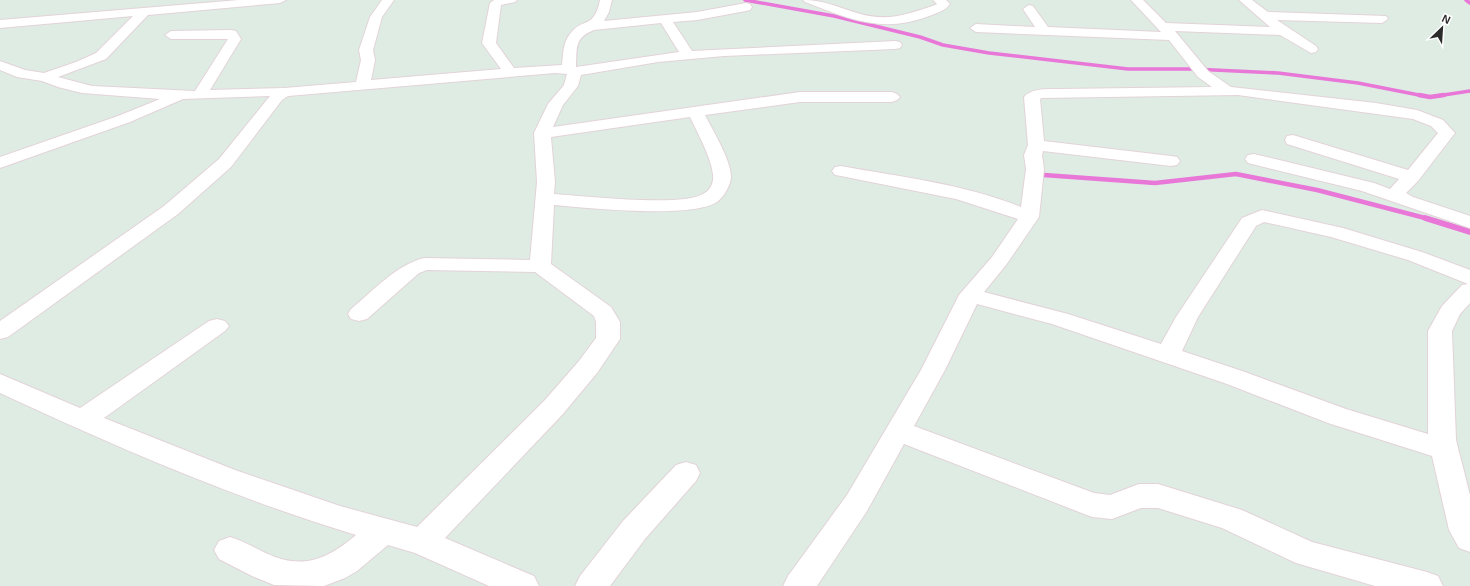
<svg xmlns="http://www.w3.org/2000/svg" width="1470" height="586" viewBox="0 0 1470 586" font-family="Arial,sans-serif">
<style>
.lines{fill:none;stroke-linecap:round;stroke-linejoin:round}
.stream-far2{stroke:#e877d8;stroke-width:3.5}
.stream-far1{stroke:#e877d8;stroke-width:4.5}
.stream{stroke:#e877d8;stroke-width:6}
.minor-casing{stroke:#e3d3d8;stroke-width:2}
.minor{fill:#fff;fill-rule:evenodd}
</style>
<rect width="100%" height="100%" fill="#deece4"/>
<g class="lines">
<g class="stream-far2">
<polyline points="745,0 834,16 920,37 943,45 989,53 1128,69 1193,69 1278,73 1358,83 1424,96"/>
<polyline points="1466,0 1470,3"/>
<polyline points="1437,96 1470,91"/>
</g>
<g class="stream-far1">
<polyline points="1419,95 1430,97 1444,95"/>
<polyline points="1044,175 1155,183 1236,174 1317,190 1429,219"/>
</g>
<polyline class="stream" points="1425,218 1470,232"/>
<g class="minor-casing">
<g id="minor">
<path d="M239,0H286L280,3L148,15L106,59L58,77L92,86L195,91L228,39H171L165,35L171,31L231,30L236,31L241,39L210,90L284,88L356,82L361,60L359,50L370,17L382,0H394L382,17L373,50L375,60L371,80L501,69L482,43L490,3L494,0H517L515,2L501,5L496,43L514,68L562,65C563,54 563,42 570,34C582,17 594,30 600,0H612L609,12L604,21L697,12L746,3L750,4L752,7L750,10L746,11L697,20L673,22L692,51L895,41L900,42L902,45L900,48L895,49L724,56L658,62L581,75L578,86L563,105L553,127L800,92H892L897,94L900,97L897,100L892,102H800L705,115C713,131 730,158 731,176C731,185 724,197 717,202C690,219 588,208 554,205L551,264L611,307L620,322V339L597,373L562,415L445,538L534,576L539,586H489L415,553L388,545L357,571L345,578L324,586L274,585L252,576L219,559L214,550L219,541L230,537C246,542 260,551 275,557C308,569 331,556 356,535C234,498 116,447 0,393V374L80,408L209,321L217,319L225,321L229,326L225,331L104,418L235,470L340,506L417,527L544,401L579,361L596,338V322L594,316L535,272L427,270L419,273L367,319L359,321L351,319L348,314L351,309C373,291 396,265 424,258L530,260L537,182L534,133L548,104L564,85L567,74L555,73L288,96L282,100L231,167L178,214L8,337L0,339V321L164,206L219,159L270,96L183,99L130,122L0,168V157L118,116L160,99L82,93L58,87L42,81L17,77L0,70V61L25,70L44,73L76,62L96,53L133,16L0,28V20ZM661,23L679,52L576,67C577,48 574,38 594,30ZM690,117C697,132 715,164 713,180C712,186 709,191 703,194C682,207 583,196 554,194L555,182L551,137Z"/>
<path d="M803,0C824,0 837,7 857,13C887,22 906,15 935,5L937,4L933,0H946L950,4C945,11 937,13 929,16C883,34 849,19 805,2Z"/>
<path d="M1131,0H1143L1166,23L1270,27L1239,0H1252L1268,12L1386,16L1388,19L1382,23L1277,20L1316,46L1318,49L1316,52L1311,53L1280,35L1175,31L1208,71L1231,87L1376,103L1417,110L1443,120L1455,133L1418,181L1406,193L1413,197L1470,216V228L1362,191L1248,163L1245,159L1248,155L1254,154L1374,183L1390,189L1399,179L1287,144L1285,140L1287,136L1293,135L1408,170L1438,133L1431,126L1413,119L1238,95L1042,98L1040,99L1044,141L1171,156L1177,157L1180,161L1177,165L1171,166L1043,151L1042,155L1044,169L1039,217L1006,265L984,292L1068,314L1161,344L1176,317L1242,218L1262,210L1343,228L1422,252L1470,270V303L1460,314L1452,331L1456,440L1470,495V552L1459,548L1449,530L1432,456L1328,423L1227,384L1052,324L977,304L945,370L914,426L1094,493L1110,495L1139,484H1158L1242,510L1312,542L1427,572L1438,576L1443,586H1375L1296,563L1222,528L1158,508H1141L1112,519L1092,517L904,444L867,511L817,586H783L788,576L847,495L921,370L959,295L992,257L1018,219L956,199L841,176L835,175L832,171L835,167L841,166C901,177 964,184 1021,207L1026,169L1024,155L1028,145L1024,97C1031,88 1048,89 1058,89L1212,87L1198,77L1169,40L976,32L970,28L976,24L1035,27L1023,9L1029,5L1033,6L1048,27L1161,32ZM1264,222L1331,237L1408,260L1468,284L1462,285L1442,306L1428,331V434L1346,409L1245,372L1182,351L1198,317L1256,226Z"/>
<polygon points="686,462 696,465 700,473 696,481 645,539 610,586 575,586 580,576 623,521 676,465"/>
</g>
</g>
<use href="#minor" class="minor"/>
</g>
<g transform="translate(1442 28) rotate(25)" stroke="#ffffff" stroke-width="3" paint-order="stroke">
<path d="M0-3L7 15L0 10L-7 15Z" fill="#2b2b2b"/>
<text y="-6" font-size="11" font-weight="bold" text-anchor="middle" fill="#2b2b2b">N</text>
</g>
</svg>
